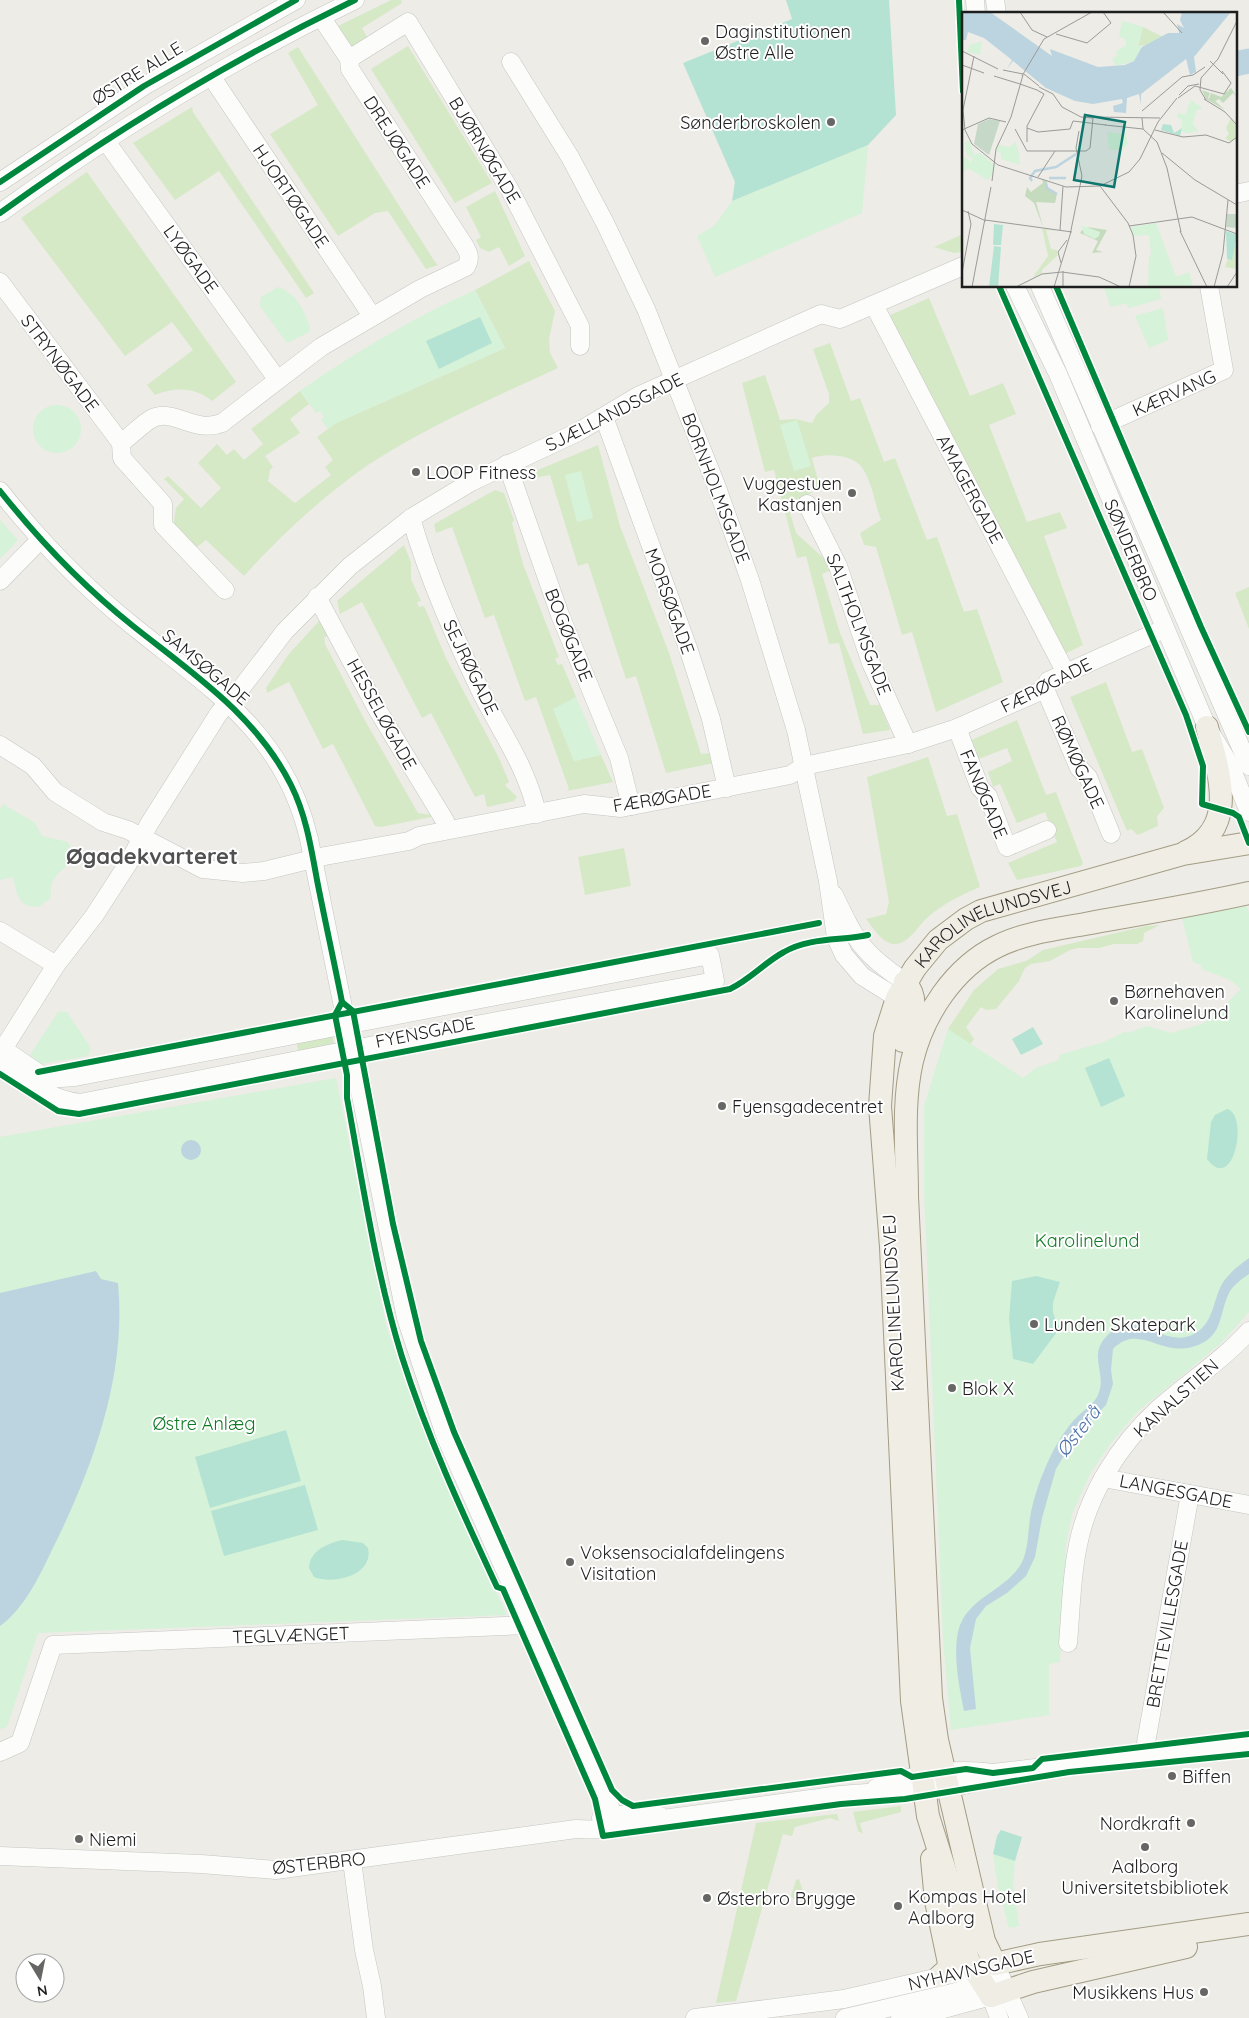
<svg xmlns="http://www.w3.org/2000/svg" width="1249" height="2018" viewBox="0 0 1249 2018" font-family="Quicksand,sans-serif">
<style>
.grass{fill:#d6e9c7}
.park{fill:#d6f2d9}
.pitch{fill:#b4e3d3}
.water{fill:#bcd4df}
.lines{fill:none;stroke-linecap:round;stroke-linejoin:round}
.river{stroke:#bcd4df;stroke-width:25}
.minor-casing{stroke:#c5c5c3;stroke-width:19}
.major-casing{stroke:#a39c84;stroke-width:24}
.minor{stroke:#fcfcfb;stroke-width:18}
.major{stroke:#f0ede4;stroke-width:22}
.cycleway-casing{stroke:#fff;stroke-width:9}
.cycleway{stroke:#00873e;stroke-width:6}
.poi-dot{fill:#666664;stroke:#fff;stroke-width:2}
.labels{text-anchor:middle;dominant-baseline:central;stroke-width:4;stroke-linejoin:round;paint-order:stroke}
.poi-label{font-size:18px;fill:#1e1e1e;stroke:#fff;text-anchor:start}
.street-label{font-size:18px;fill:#1e1e1e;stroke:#fff}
.park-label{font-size:18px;fill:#0f7924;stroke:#fff}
.water-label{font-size:19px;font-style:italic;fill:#4e73ab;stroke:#fff}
.district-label{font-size:22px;font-weight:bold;fill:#515151;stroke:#fff}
.inset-river{fill:none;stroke:#bcd4df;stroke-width:2.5}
.inset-road{fill:none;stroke:#9a9a97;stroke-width:1}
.view{fill:#0f766e;fill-opacity:0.15;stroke:#0f766e;stroke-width:2.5}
.inset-edge{fill:none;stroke:#1e1e1e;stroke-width:2.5}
</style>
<rect width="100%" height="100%" fill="#edece7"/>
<g class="grass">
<polygon points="391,0 401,0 402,3 362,28 367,37 350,48 336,27"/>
<polygon points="408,46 492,183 455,203 371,69"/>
<polygon points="298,47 435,262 438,265 426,269 388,211 375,213 338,236 270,134 318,105 288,53"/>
<polygon points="192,107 193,112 314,293 306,298 219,171 175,200 133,143"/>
<path d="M87,172L236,382L212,401C195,387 175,387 155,395L147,385L193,350L172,322L125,356L21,218Z"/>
<polygon points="495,191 525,256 509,266 499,247 489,252 480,248 476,240 481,237 466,207"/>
<polygon points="963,234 962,252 954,253 934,247"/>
<path d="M529,261L555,311L549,339L550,353L558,368C493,398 425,427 365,467C321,498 280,536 244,576L206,540L194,549L173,527L176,508L184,499L164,479L168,476L201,508L221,488L198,463L217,444L227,455L234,449L244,460L263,444L251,429L300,391L309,404L290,419L300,433L265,456L273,467L270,470L268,481L295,503L331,475L325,467L333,460L317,437L336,423L505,348L475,290Z"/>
<polygon points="929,298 970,396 1003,383 1016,414 989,425 1027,522 1060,512 1067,528 1044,536 1083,645 1063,655 888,316"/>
<path d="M830,343L851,401L860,398L884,462L895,458L927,540L937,537L964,612L977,609L1003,682L936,712L912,632L902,635L876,547L864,545L860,533L881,520C875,504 872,483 863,469C854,454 826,453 812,458L819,484L810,494L787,503L796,533L831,565L832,570L822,574L840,633L870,705H880L890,730L863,734L839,643L829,644L806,556L797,558L774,470L765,472L742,383L765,375L780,420L796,419L812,423L816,415L829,403V394L813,349Z"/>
<polygon points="598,445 620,526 669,653 701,754 710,753 714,763 666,773 636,676 626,679 588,563 578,566 550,475 535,478 533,472"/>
<polygon points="495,490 504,493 514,520 512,523 523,564 559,657 555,659 558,665 562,664 576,697 554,710 574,761 601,755 613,782 567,791 569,789 536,697 525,701 494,615 485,618 452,527 436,533 434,524"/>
<polygon points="404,545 411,562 411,579 421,601 417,602 419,607 424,606 446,658 499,758 509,782 505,785 517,797 514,801 487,807 484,794 475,797 431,713 422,718 362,602 340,614 337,601"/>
<polygon points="1249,587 1249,629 1235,593"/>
<polygon points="320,620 331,636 324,637 325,644 363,717 418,813 432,815 431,817 381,827 375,826 333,744 323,749 289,682 267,693 266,688 288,655"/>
<polygon points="1106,682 1132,752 1142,749 1164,808 1157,816 1158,826 1138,835 1131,829 1127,831 1070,697"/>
<polygon points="1017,720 1046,795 1056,792 1083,863 1081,866 1017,880 1008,863 1057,842 1045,812 1017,823 1000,784 993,787 988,772 1012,761 1007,748 976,760 969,741"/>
<path d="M928,757L947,816L957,814L980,887C961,895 942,904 927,918C918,926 908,945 894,944C882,943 873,928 866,919L886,914L889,902L867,777Z"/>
<polygon points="624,848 631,886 585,895 578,857"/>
<polygon points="1160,925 1144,933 1143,941 1137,944 1114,944 1099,948 1078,948 1070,950 1050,961 1031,964 1025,968 1019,981 996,1009 986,1010 981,1007 966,1027 974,1039 970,1045 948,1029 974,990 998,969 1026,961 1043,950 1146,926"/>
<polygon points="332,1034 335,1049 299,1056 296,1041"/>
<polygon points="901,1806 901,1812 860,1823 863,1834 858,1831 853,1812"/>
<polygon points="837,1814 839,1821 830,1818 795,1827 792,1836 783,1834 736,2001 716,2003 756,1823"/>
<polygon points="799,1879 805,1898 794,1900 791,1896 796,1880"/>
</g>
<g class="park">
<polygon points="868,145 862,213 715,277 697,236 715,225 732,201"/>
<polygon points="1103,286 1159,286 1161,299 1129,308 1126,303 1111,307"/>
<path d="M278,287C296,293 304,310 310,328L309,332L287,343L260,306L261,297Z"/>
<path d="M475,290L505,348L336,423L328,429L321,419L324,417L320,411L316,413L300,391C355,352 413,318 475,290Z"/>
<polygon points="1163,308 1168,340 1149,348 1135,316"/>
<circle cx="57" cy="429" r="24"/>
<polygon points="797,420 811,466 794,471 780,425"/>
<polygon points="581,471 593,518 577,522 565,475"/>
<polygon points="0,520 18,540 0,559"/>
<polygon points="576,697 601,755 574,761 553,709"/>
<path d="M3,804L35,823L42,836L68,842C81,869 59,864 52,883C51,888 51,894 50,899L38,907C17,907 17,893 13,877L0,880V809Z"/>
<polygon points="1246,906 1249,912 1249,1312 1220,1344 1137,1412 1110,1444 1090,1474 1072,1514 1066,1545 1060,1662 1049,1664 1049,1715 951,1730 943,1639 924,1189 924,1106 948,1029 1023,1078 1036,1068 1059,1060 1059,1055 1104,1042 1126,1031 1128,1033 1147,1026 1171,1033 1202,1024 1213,1017 1241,989 1230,980 1202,969 1201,965 1193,962 1182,918"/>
<polygon points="58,1012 67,1012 91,1048 88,1056 41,1064 30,1055"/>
<polygon points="336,1078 387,1329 435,1461 507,1615 38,1633 7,1727 0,1729 0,1137"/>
<polygon points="993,1854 1015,1861 1013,1885 1019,1926 1009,1928 998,1887"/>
</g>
<g class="pitch">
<polygon points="786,0 889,0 896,115 868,145 732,201 735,182 683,63 792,19"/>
<polygon points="480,317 492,343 439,369 426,341"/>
<polygon points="1033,1027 1043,1044 1021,1055 1012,1039"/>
<polygon points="1109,1058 1125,1096 1101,1107 1085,1068"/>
<path d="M1227,1109C1249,1114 1234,1195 1207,1159L1211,1122L1215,1115Z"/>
<path d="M1036,1276L1060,1282C1053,1303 1048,1308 1060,1328L1033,1364L1013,1359L1009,1319L1012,1281Z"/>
<polygon points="286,1430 301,1481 210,1508 195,1457"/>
<polygon points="305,1485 318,1530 224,1556 211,1511"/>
<path d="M343,1540L363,1543L368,1548C374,1575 334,1585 314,1577L309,1568C309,1551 328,1543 343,1540Z"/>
<polygon points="1001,1830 1022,1837 1015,1861 993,1854 997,1836"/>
</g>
<g class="water">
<circle cx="191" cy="1150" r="10"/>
<path d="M1249,1258V1274C1242,1279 1233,1285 1229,1293C1218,1316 1224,1338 1192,1347C1159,1356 1139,1323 1113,1349L1111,1370L1113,1384L1106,1405L1075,1437L1056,1469L1042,1518L1035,1557L1026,1576L1007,1593L986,1606L976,1619L970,1648L976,1709L964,1711C959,1685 953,1657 958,1632C966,1596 1009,1591 1023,1560C1029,1545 1028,1527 1031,1512C1035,1492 1044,1469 1053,1451C1060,1439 1067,1427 1077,1417C1085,1409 1096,1403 1099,1392C1106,1373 1089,1356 1105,1338C1136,1303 1160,1349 1192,1335C1214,1325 1212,1302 1222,1284C1229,1273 1238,1266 1249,1258Z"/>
<path d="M96,1271L101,1279L118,1283C127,1376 92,1470 51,1552C39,1577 24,1609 0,1626V1293Z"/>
</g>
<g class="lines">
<polyline class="river" points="1235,64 1249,61"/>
<g class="minor-casing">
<g id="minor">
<polyline points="975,0 976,14"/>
<polyline points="995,0 997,14"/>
<polyline points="349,59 408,22 510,190 580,326 580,346"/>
<polyline points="511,62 570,157 605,223 646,309 716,485 750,580 796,730 828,881 836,938 844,955 862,976 897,998"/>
<polyline points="211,76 372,316"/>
<polyline points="105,140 277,379"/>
<polyline points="0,182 144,86 296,0"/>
<polyline points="1235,194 1249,191"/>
<path d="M0,213C112,132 231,60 355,0"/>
<polyline points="0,282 121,443"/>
<polyline points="1015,286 1058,374 1207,727 1231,767 1249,812"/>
<polyline points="1040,286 1249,766"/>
<polyline points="874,305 1066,673"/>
<polyline points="604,417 688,648 711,719 727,788"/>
<polyline points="1100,426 1224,370 1209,286"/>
<path d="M121,443C131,436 141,425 151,419C174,407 193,434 222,423L321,347L420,289L466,267C471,258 469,253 464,245L350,69L349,59L321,17"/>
<polyline points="121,443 122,458 163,504 163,525 225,590"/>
<polyline points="507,464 560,615 619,758 631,806"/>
<path d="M0,491C39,540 84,587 133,626C212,690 284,732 309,839L406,1318L445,1435L610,1807L614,1829"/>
<polyline points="807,504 838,566 871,663 908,744"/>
<path d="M411,518C429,580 455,638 483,696C503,735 528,770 537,814"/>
<polyline points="0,581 41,539"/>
<polyline points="317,597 377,709 445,821 447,830"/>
<polyline points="1045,689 1079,768 1088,777 1111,834"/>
<polyline points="957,728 980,788 988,796 1007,847 1047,830"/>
<polyline points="0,745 33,766 55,792 103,822 128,830 203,869 243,873 264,871 325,856 409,841 419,836 584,804 621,808 790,775 804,766 908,744 957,728 1045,689 1048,681 1164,629"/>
<path d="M834,895C856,941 862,953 905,982"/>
<polyline points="0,931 56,965"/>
<polyline points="0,1054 56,965 94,916 129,862 149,824 219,713 239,691 285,631 350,566 411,518 471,482 578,432 638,396 821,314 840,319 963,266"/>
<path d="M0,1064C26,1081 49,1099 80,1103L476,1025L715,981L710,955L75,1077L47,1079L3,1049"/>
<polyline points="1103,1478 1249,1505"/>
<path d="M1068,1643C1071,1611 1071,1577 1078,1545C1088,1494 1119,1445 1157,1410C1187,1383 1222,1361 1249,1331"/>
<polyline points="0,1752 20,1743 53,1645 528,1625"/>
<polyline points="1144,1754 1190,1494"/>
<path d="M876,1788C914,1774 952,1767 993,1773"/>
<polyline points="601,1818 636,1813 660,1816"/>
<path d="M0,1856L201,1864L276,1870L576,1829C609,1831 639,1826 670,1818L840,1795C883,1790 926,1795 968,1784C976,1782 985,1777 993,1773L1249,1742"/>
<polyline points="352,1861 364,1950 372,1986 376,2018"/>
<polyline points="695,2018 844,1999 995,1964 1019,2018"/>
<polyline points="845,2018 960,1991 979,1979 985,1969"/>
<polyline points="900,2018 929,2013 991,1996 999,2018"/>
</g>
</g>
<g class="major-casing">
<g id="major">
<path d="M1186,852C1240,827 1218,772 1207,727"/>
<path d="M1249,893C1195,905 1140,914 1085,924C1057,929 1024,933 998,946C954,967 923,1015 912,1061C902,1104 907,1152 907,1196L931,1698L937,1740L984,1941L995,1964L1040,1954L1249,1924"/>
<path d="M903,1041C909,1019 922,1002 905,982"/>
<polyline points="932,1859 936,1901 949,1963 947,1970 940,1976"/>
<path id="s1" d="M991,1996L968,1960L953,1896L928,1816L912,1701L891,1247L880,1106L885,1036L897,998L915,968L938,940L966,919L981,911L1183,854L1249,843"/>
<polyline points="991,1996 1033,1982 1186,1947"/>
</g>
</g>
<use href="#minor" class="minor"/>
<use href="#major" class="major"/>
<g class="cycleway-casing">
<g id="cycleway">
<polyline points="959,0 963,91"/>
<polyline points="0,182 144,86 296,0"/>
<path d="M0,213C112,132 231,60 355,0"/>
<polyline points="999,286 1186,715 1203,766 1202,804 1233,813 1239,817 1249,843"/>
<polyline points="1056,286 1201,627 1249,732"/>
<path d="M0,491C39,540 84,587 133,626C192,673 256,715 291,785C306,815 311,847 317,880C325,921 334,961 342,1002"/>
<path d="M342,1002L335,1015L347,1075V1098C363,1185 376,1273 402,1357C427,1436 462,1512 497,1587L503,1589L595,1799L603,1836L841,1804L905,1799L1069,1772L1249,1754"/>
<polyline points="342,1002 353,1011 393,1224 421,1341 454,1432 612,1790 622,1800 633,1806 901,1771 912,1777 966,1769 993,1773 1033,1768 1042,1759 1249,1734"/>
<polyline points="38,1072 819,923"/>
<path d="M0,1074L58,1111L79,1114L730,989C751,979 765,962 784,952C810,937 841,941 868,935"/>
</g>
</g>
<use href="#cycleway" class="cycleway"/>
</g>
<g class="poi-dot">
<circle cx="705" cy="41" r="5"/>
<circle cx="831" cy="122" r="5"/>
<circle cx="416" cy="472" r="5"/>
<circle cx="852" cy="493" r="5"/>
<circle cx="1114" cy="1001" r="5"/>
<circle cx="722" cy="1106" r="5"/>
<circle cx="1034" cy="1324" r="5"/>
<circle cx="952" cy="1388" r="5"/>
<circle cx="570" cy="1562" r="5"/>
<circle cx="1172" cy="1776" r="5"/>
<circle cx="1191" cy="1823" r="5"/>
<circle cx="79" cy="1839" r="5"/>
<circle cx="1145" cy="1847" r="5"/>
<circle cx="707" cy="1898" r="5"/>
<circle cx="898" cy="1906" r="5"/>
<circle cx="1204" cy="1992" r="5"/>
</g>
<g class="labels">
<g class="poi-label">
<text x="715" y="31">Daginstitutionen<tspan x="715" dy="21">Østre Alle</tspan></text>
<text x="821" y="122" text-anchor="end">Sønderbroskolen</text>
<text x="426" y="472">LOOP Fitness</text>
<text x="842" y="483" text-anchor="end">Vuggestuen<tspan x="842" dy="21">Kastanjen</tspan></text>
<text x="1124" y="991">Børnehaven<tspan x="1124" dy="21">Karolinelund</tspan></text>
<text x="732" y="1106">Fyensgadecentret</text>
<text x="1044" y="1324">Lunden Skatepark</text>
<text x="962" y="1388">Blok X</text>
<text x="580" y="1552">Voksensocialafdelingens<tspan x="580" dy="21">Visitation</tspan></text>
<text x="1182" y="1776">Biffen</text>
<text x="1181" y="1823" text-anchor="end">Nordkraft</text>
<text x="89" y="1839">Niemi</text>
<text x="1145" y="1866" text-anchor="middle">Aalborg<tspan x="1145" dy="21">Universitetsbibliotek</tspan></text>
<text x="908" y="1896">Kompas Hotel<tspan x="908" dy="21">Aalborg</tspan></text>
<text x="717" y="1898">Østerbro Brygge</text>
<text x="1194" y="1992" text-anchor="end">Musikkens Hus</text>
</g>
<g class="street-label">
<text transform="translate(137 73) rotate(-32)">ØSTRE ALLE</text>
<text transform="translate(397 142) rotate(57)">DREJØGADE</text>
<text transform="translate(485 150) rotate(59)">BJØRNØGADE</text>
<text transform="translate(291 196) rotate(56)">HJORTØGADE</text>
<text transform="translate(191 259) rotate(54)">LYØGADE</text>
<text transform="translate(60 363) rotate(53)">STRYNØGADE</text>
<text transform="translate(1174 393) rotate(-24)">KÆRVANG</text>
<text transform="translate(614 412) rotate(-27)">SJÆLLANDSGADE</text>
<text transform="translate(716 488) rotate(69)">BORNHOLMSGADE</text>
<text transform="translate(970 489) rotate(62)">AMAGERGADE</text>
<text transform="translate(1131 550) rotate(67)">SØNDERBRO</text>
<text transform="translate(670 601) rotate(70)">MORSØGADE</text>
<text transform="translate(859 624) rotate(69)">SALTHOLMSGADE</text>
<text transform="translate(569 635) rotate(68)">BOGØGADE</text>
<text transform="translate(206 667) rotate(40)">SAMSØGADE</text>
<text transform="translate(471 667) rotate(64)">SEJRØGADE</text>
<text transform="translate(1046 685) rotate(-27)">FÆRØGADE</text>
<text transform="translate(382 714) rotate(61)">HESSELØGADE</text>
<text transform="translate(1078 762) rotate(65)">RØMØGADE</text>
<text transform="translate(984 794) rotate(67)">FANØGADE</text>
<text transform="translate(662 798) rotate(-9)">FÆRØGADE</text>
<text stroke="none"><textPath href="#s1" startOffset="1142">KAROLINELUNDSVEJ</textPath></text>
<text transform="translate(425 1032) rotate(-11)">FYENSGADE</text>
<text transform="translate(893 1303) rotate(-93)">KAROLINELUNDSVEJ</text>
<text transform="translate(1176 1398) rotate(-42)">KANALSTIEN</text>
<text transform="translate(1176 1491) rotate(11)">LANGESGADE</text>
<text transform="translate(1167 1624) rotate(-80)">BRETTEVILLESGADE</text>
<text transform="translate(291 1635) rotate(-2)">TEGLVÆNGET</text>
<text transform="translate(319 1863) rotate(-6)">ØSTERBRO</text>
<text transform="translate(971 1970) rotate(-13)">NYHAVNSGADE</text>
</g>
<g class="park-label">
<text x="1087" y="1240">Karolinelund</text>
<text x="204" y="1423">Østre Anlæg</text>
</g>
<g class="water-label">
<text transform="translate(1078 1431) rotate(-52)">Østerå</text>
</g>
<g class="district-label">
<text x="152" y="856">Øgadekvarteret</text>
</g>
</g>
<g transform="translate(962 12)">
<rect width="275" height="275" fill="#edece7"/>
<path d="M181,15L201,25L186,33L176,34ZM269,106L275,114V124L269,130L263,126L267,122L264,116ZM80,216L98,219L84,218L89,237L95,238V244L80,258V261L71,265L86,244ZM271,233H275V257L263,255L266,247L270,248Z" fill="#d6e9c7"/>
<path d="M269,76L275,85L271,81L261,91L257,87L253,89L263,98L244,87L240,78L248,81L246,86L247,87L249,81L259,85ZM80,168L85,169V176L95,182L93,191L74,190L81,215L72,191L63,184L65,175L69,180L81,171ZM125,215L145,218L134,238L141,240L130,241L136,229L118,221L120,218L134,225L135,221Z" fill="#c5dbbd"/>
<path d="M27,107L38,109L27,143L12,132L16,112ZM265,202H275V216L264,215Z" fill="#c6d8c8"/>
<path d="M160,9L181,15L176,33L180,36L172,49L154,54L150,47L155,44L154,40L164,33V28L157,24ZM20,29L18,43L5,40L8,33ZM229,88L240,96L234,99L231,112L236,119L226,121L220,120V108L215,105L216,101L223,103ZM163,119L166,132L159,138H147L145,120L160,122ZM7,128L12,143L18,141L31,152V161L26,168L6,156L0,161V144L7,148V152L11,147L5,143L3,131ZM54,130L57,142L58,153L39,147V141L35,140L36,133L47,135ZM194,211L214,265L227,260L231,275H186L187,245L189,243L187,223L171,224L169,215ZM119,213L138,220L137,224L133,227L122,222Z" fill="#d6f2d9"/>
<path d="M201,112L209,113L212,121L220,116L218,124L199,118ZM32,212L41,213L39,233H31ZM264,219L275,223L270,248L265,247ZM32,234L39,235L36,275H27Z" fill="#b4e3d3"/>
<path d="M0,0H28L90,44L88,37L136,55L163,53L172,49L180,35L206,21H217L215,12L222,16L218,8L220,0H269L232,45L234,60L228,63L224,47L179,82V92L177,82L165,86L164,101L152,100L151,94L161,91L160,87L131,92V102V92L113,89L84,76L51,49L45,57L50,48L22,26L6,20L4,28H0Z" fill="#bcd4df"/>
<path class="inset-river" d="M87,166H104M70,169L68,166L73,159L94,155L114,142M84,171L85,176L95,182"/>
<path class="inset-road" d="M58,0L70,18L85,25M201,0L220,21M94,22L125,31L149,11L141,0M82,27L130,0M0,39L36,57M12,44L1,98L3,118L10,132L36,153L104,175L138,174L167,160L178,147L196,110L215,86M248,49L261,62M0,53L22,61M41,58L61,62M62,62L77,74M32,64L58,72M60,64L82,27M58,72L75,78M217,83L226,74L237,72M216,86L233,74L262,82L269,71L260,59M242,87L263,100L275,113M244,88L238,78L239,66L256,47L275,9M180,99L220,65L231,63L243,55M49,105L61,63M131,105L198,106M180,106L181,117L195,130L205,156L219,220M143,113L181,117M65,116L76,120L108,117L111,109L144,113M53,117L65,139H124L128,136L131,106L119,105L100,95L91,82L77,75M0,118L27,106L44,110M193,118L221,125L244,123L267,131L275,125M65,130V114L82,82L75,78M200,141L233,168L275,193M76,165L93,139M30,169L34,137L49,105M138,174L166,211L171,223L174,244L167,275M0,198L24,209M23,208L110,220M167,214L230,205L275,222M98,218L101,174M218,219L245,275M108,223L120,164L114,136L117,119M99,251L96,240L105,228M101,259V275M0,261L9,212L6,199M10,275L29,175M54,275L80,262L100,260L137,265L159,275M92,275L108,223M252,275L261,241L266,188M265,275L275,260"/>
<path class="view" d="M123,103L163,110L152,175L112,168Z"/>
<rect width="275" height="275" class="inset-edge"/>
</g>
<g transform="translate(40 1978) rotate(170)"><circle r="24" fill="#ffffff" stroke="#a5a5a5"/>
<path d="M0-4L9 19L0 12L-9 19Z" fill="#666664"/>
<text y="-8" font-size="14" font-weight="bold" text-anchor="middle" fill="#1e1e1e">N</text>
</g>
</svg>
